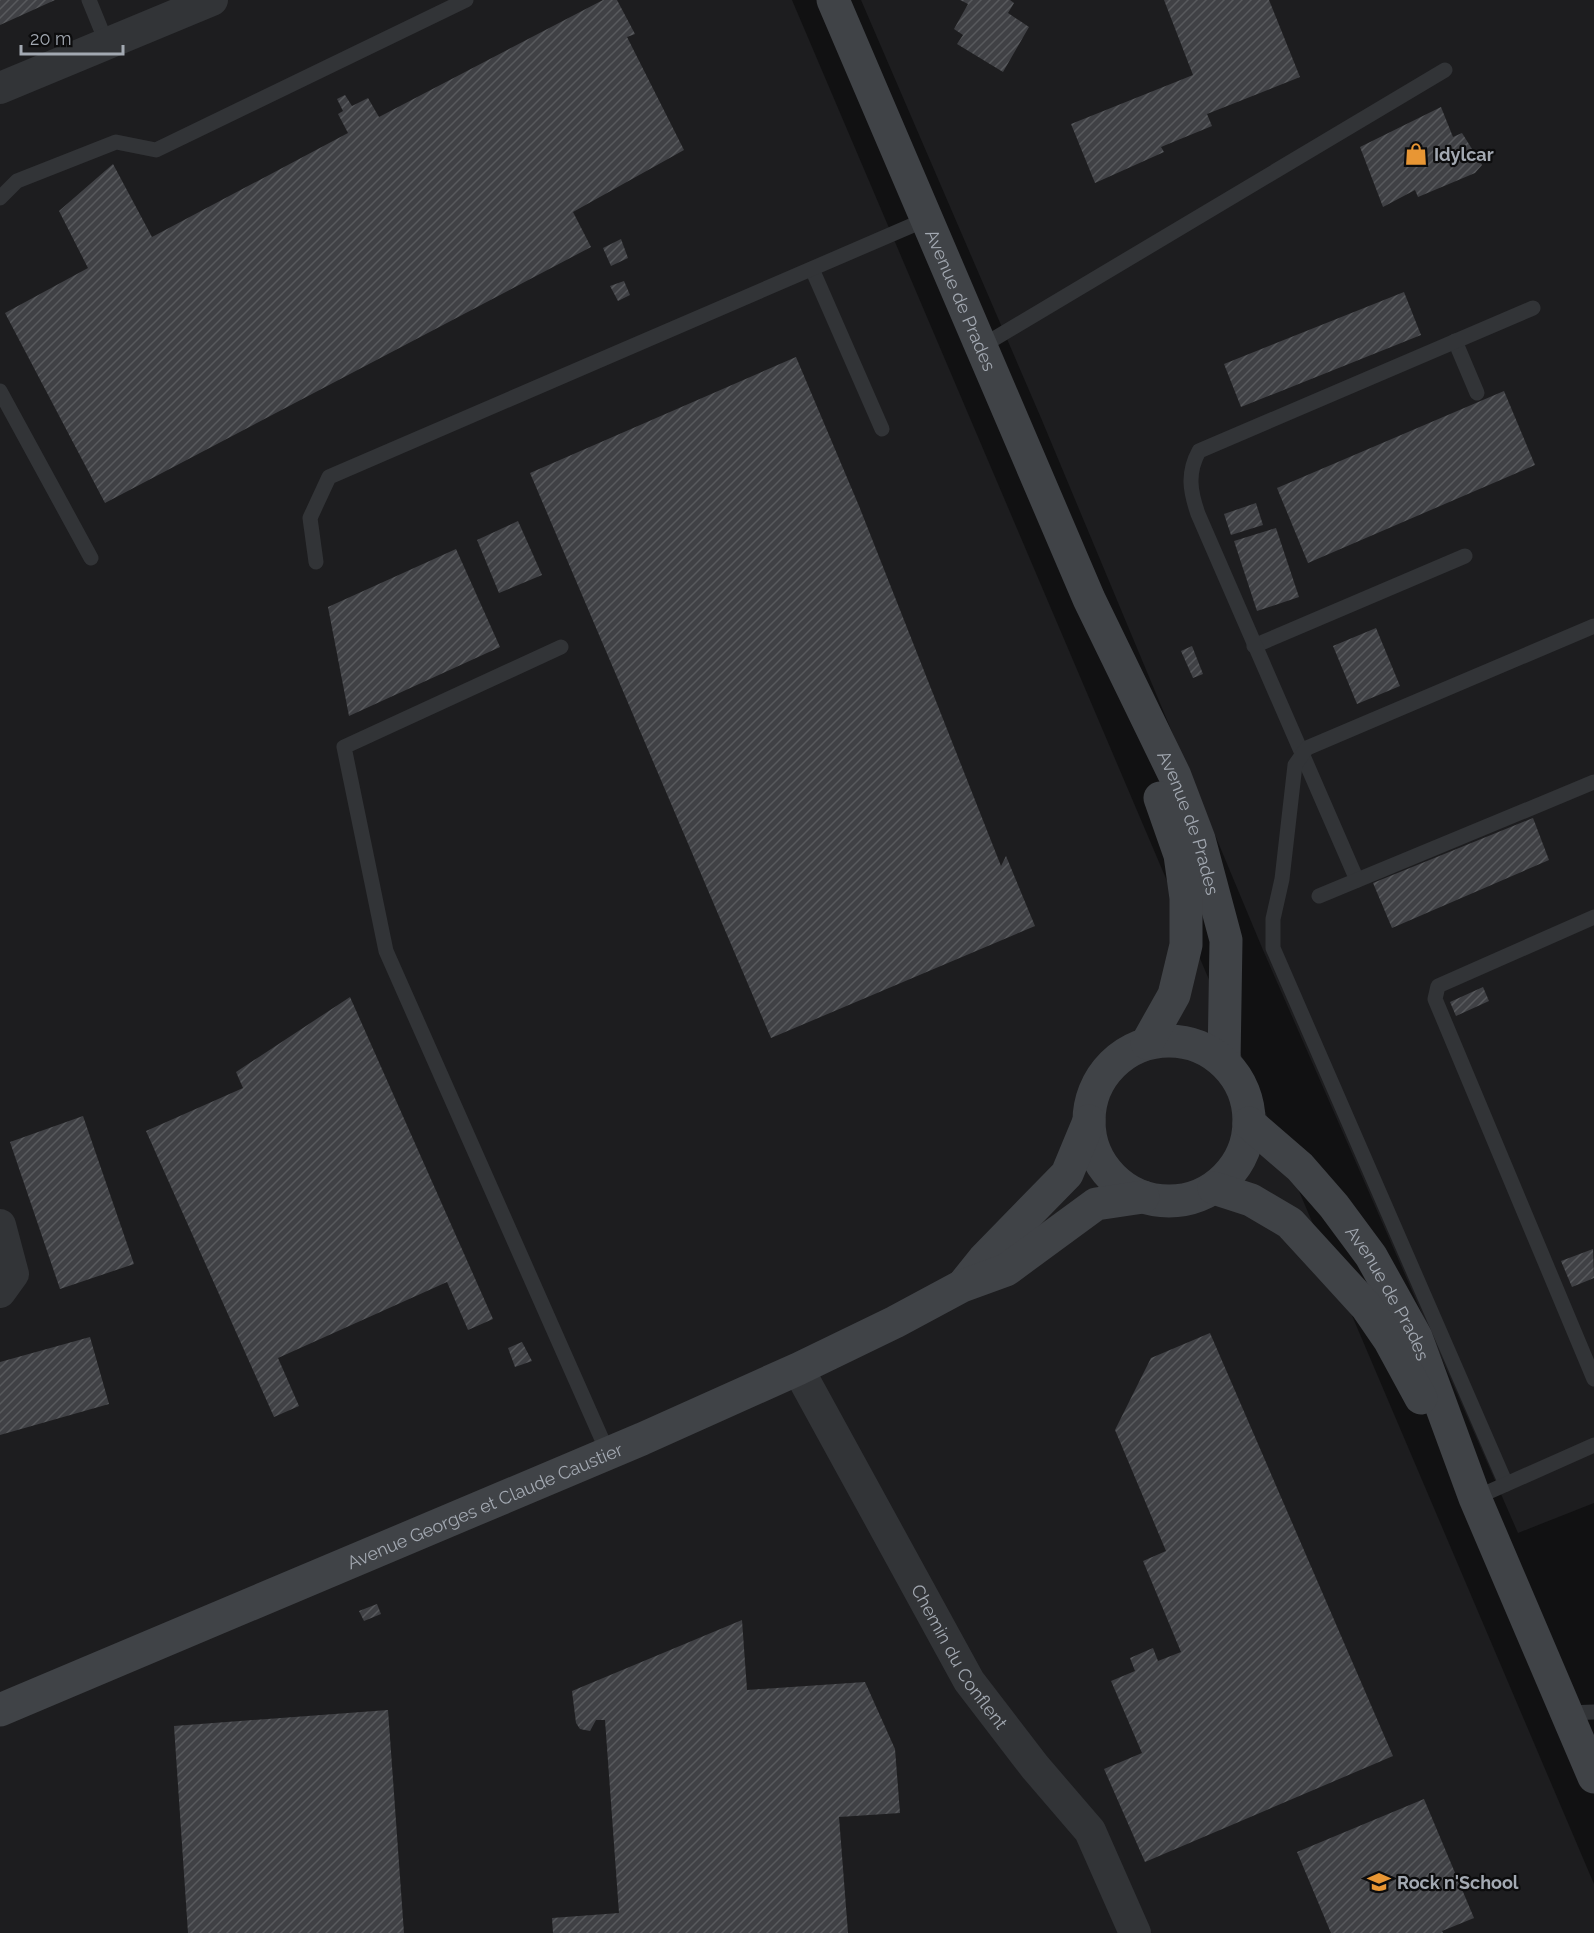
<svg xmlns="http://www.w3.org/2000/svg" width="1594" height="1933" viewBox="0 0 1594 1933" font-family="Raleway,sans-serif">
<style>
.built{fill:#1d1d1f}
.building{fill:url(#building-hatch)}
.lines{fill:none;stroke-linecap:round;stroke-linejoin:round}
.lane{stroke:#323437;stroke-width:15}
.street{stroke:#323437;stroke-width:32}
.secondary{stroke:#404347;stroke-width:33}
.labels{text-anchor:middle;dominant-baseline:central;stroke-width:4.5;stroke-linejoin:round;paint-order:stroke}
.poi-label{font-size:18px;font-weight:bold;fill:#a3a9b2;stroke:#0c0c0d;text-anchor:start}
.street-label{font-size:18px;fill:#a3a9b2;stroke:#0c0c0d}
</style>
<defs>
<pattern id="building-hatch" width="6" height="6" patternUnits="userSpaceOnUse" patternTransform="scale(1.5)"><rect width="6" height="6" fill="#404145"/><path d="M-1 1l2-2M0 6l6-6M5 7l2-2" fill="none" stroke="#585a5d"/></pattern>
</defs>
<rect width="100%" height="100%" fill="#111112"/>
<g class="built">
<polygon points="0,0 792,0 1594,1884 1594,1933 0,1933"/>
<polygon points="861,0 1594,0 1594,1503 1518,1533 1263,950 1041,418"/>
</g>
<g class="building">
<polygon points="0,0 55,0 0,25"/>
<polygon points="603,0 617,0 635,34 627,37 684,150 573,212 591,247 105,503 5,313 88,268 59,211 113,164 152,237 348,133 338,114 343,111 337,99 345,95 352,106 368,98 379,117"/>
<polygon points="960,0 1010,0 1014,3 1008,13 1029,27 1003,72 957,44 963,35 954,29 968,4"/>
<polygon points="1164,0 1269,0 1300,77 1207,114 1212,126 1161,147 1164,152 1095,183 1071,124 1193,75"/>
<polygon points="1441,107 1453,137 1462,133 1482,165 1475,173 1418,197 1415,190 1383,207 1360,147"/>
<polygon points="621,239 628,258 611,266 603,248"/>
<polygon points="624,281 630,295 618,301 610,286"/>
<polygon points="1404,292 1421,335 1241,407 1224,364"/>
<polygon points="796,357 859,506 1001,866 1006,856 1035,926 771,1038 530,473"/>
<polygon points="1504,391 1535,465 1308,563 1277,488"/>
<polygon points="1256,503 1263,525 1231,535 1224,514"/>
<polygon points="518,521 542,575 499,593 477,540"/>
<polygon points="1276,528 1299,597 1257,611 1234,541"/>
<polygon points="456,549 500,647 349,716 328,607"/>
<polygon points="1376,628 1400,686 1357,704 1333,646"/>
<polygon points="1192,646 1203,674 1193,678 1181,651"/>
<polygon points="1533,818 1549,860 1392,928 1373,883"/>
<polygon points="1483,987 1489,1001 1456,1016 1450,1002"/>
<polygon points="350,997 493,1319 468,1330 447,1282 278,1358 299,1406 274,1417 146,1131 243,1088 236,1072"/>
<polygon points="83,1116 134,1264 60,1289 10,1142"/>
<polygon points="1593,1249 1594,1278 1572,1287 1561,1261"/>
<polygon points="1210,1333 1393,1756 1145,1862 1104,1769 1142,1753 1111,1681 1135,1671 1130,1658 1153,1648 1158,1661 1181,1652 1143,1561 1166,1551 1115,1430 1151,1358"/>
<polygon points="90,1337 109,1404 0,1435 0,1362"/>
<polygon points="522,1342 532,1361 515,1367 508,1348"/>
<polygon points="377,1604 381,1614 364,1621 359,1611"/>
<polygon points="742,1620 747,1690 865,1682 895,1749 900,1813 839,1817 848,1933 553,1933 552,1918 619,1913 605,1720 596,1720 590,1731 580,1729 576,1723 572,1691"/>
<polygon points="388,1710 404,1933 188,1933 174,1726"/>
<polygon points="1424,1799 1474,1918 1442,1931 1443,1933 1331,1933 1297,1852"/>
</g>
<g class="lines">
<g class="lane">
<polyline points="89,0 107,44"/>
<polyline points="0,198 17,181 116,142 156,150 466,0"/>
<polyline points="812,269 882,429"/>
<polyline points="1455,341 1477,393"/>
<polyline points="982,346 1445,70"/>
<polyline points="0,391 91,558"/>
<polyline points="316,562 310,518 329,477 927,219"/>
<polyline points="1254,646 1465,556"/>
<polyline points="561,647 344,747 386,951 608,1453"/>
<path d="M1357,880L1198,514C1190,491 1187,473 1199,451L1533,308"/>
<polyline points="1319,896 1594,782"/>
<polyline points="1594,917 1438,986 1435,999 1594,1379"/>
<polyline points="1506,1484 1273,948 1273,919 1282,879 1295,765 1307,748 1594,626"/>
<polyline points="1475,1498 1594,1445"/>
<polyline points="1567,1713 1594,1712"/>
</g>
<g class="street">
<polyline points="0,88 212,0"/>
<polyline points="0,1225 13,1274 0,1292"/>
<path id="s1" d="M798,1369L969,1681L1035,1767L1090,1831L1135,1933"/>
</g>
<g class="secondary">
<path id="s2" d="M833,0L1089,599L1175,776L1199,839L1226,940L1224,1062"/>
<circle cx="1169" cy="1121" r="80"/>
<polyline points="1147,1043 1174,995 1186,945 1186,898 1180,855 1160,798"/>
<path id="s3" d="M1249,1123L1300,1167L1334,1206L1371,1256L1416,1337L1475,1498L1594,1777"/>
<polyline points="1214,1188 1251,1200 1290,1223 1366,1306 1390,1341 1421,1398"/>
<polyline points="964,1284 984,1259 1067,1174 1089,1121"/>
<path id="s4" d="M0,1710L642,1439L798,1369L895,1322L962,1286L1006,1270L1096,1204L1143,1197"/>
</g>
</g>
<defs>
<g id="shop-bare" transform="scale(1.8)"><path d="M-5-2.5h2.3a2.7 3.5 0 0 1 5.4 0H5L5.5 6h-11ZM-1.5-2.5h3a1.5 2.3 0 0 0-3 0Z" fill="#e89634" stroke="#0c0c0d" stroke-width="2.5" paint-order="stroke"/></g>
<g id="school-bare" transform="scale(1.8)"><path d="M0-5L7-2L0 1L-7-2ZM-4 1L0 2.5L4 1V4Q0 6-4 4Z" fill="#e89634" stroke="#0c0c0d" stroke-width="2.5" paint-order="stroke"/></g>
</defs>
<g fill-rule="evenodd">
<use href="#shop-bare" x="1416" y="154"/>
<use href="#school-bare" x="1379" y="1882"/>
</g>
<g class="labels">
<g class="poi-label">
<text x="1434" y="154">Idylcar</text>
<text x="1397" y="1882">Rock n'School</text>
</g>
<g class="street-label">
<text stroke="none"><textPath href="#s2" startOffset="326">Avenue de Prades</textPath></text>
<text stroke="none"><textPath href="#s2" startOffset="897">Avenue de Prades</textPath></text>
<text stroke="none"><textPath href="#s3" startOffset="222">Avenue de Prades</textPath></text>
<text stroke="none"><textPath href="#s4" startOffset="526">Avenue Georges et Claude Caustier</textPath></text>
<text stroke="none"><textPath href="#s1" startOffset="330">Chemin du Conflent</textPath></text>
</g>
</g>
<path d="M21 45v9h102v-9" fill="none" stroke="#a3a9b2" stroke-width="3"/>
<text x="30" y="45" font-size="18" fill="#a3a9b2" stroke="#0c0c0d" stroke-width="4.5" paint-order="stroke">20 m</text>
</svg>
